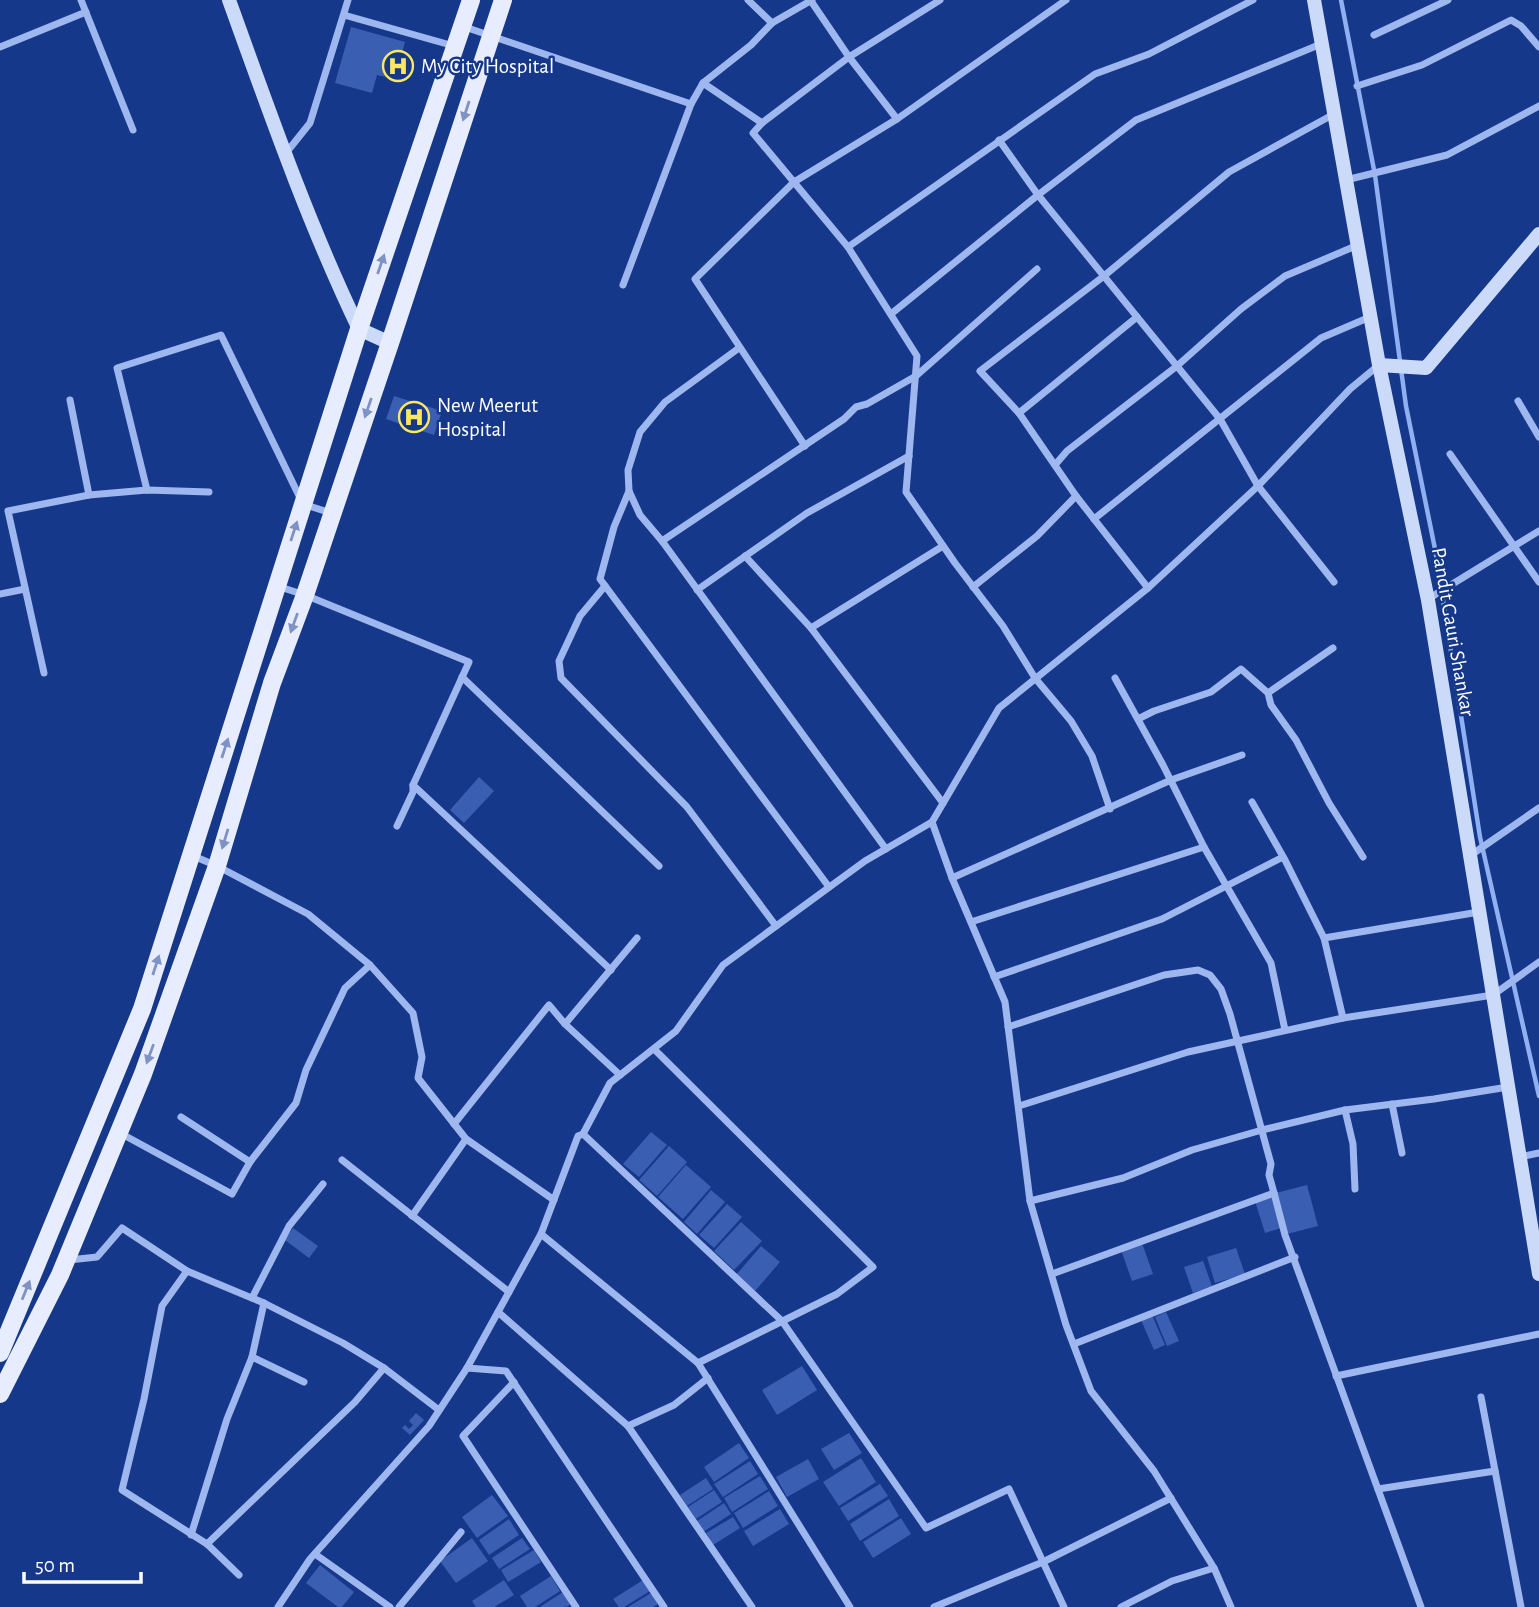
<svg xmlns="http://www.w3.org/2000/svg" width="1539" height="1607" viewBox="0 0 1539 1607" font-family="'Alegreya Sans',sans-serif">
<style>
.lines{fill:none;stroke-linecap:round;stroke-linejoin:round}
.stream{stroke:#91b0f2;stroke-width:4.5}
.building{fill:#3a5eb2}
.street{stroke:#9fb7ef;stroke-width:7}
.secondary{stroke:#ccdafa;stroke-width:14}
.primary{stroke:#e7edff;stroke-width:18}
.oneway{fill:#7e92c5}
.labels{text-anchor:middle;dominant-baseline:central;stroke-width:5;stroke-linejoin:round;paint-order:stroke}
.poi-label{font-size:21px;fill:#fff;stroke:#16388b;text-anchor:start}
.street-label{font-size:21px;fill:#fff;stroke:#16388b}
</style>
<rect width="100%" height="100%" fill="#16388b"/>
<g class="lines">
<polyline class="stream" points="1341,0 1375,175 1406,406 1435,549 1480,837 1539,1096"/>
</g>
<g class="building">
<polygon points="351,27 405,42 395,79 377,75 372,93 335,83"/>
<polygon points="394,396 442,411 434,435 386,419"/>
<polygon points="479,777 494,791 464,823 450,810"/>
<polygon points="651,1132 667,1145 639,1177 623,1164"/>
<polygon points="669,1146 687,1162 657,1196 639,1180"/>
<polygon points="686,1165 711,1187 683,1219 658,1197"/>
<polygon points="1307,1185 1318,1226 1287,1234 1276,1193"/>
<polygon points="711,1190 725,1202 697,1234 684,1222"/>
<polygon points="1271,1196 1281,1228 1265,1233 1255,1201"/>
<polygon points="727,1204 742,1217 714,1248 699,1235"/>
<polygon points="741,1222 762,1241 734,1270 714,1251"/>
<polygon points="293,1228 318,1246 309,1258 285,1240"/>
<polygon points="1142,1243 1153,1274 1132,1281 1121,1250"/>
<polygon points="761,1246 780,1262 755,1291 736,1275"/>
<polygon points="1236,1248 1245,1274 1215,1283 1207,1257"/>
<polygon points="1203,1261 1212,1286 1193,1293 1184,1267"/>
<polygon points="1166,1312 1179,1341 1167,1346 1155,1317"/>
<polygon points="1152,1315 1165,1345 1154,1350 1141,1320"/>
<polygon points="802,1366 817,1390 777,1415 762,1390"/>
<polygon points="416,1413 424,1420 410,1435 402,1428 405,1425 409,1429 413,1425 409,1421"/>
<polygon points="849,1433 862,1453 834,1470 821,1449"/>
<polygon points="739,1443 749,1458 714,1482 704,1467"/>
<polygon points="861,1458 876,1482 839,1506 823,1482"/>
<polygon points="808,1459 819,1479 787,1497 776,1477"/>
<polygon points="750,1461 758,1474 723,1497 714,1484"/>
<polygon points="760,1476 768,1489 732,1512 724,1498"/>
<polygon points="706,1478 713,1489 687,1506 680,1495"/>
<polygon points="880,1484 888,1496 848,1521 840,1508"/>
<polygon points="714,1490 722,1502 696,1519 688,1507"/>
<polygon points="769,1491 778,1506 743,1528 734,1513"/>
<polygon points="492,1495 508,1516 477,1538 462,1517"/>
<polygon points="889,1499 899,1516 860,1541 850,1524"/>
<polygon points="724,1503 731,1514 703,1532 697,1521"/>
<polygon points="780,1509 789,1524 753,1546 744,1531"/>
<polygon points="733,1517 740,1528 713,1545 706,1533"/>
<polygon points="901,1518 911,1534 873,1558 863,1542"/>
<polygon points="509,1519 519,1535 489,1555 479,1540"/>
<polygon points="472,1538 488,1561 456,1583 440,1561"/>
<polygon points="522,1538 530,1549 499,1569 492,1558"/>
<polygon points="534,1550 541,1562 508,1582 501,1570"/>
<polygon points="320,1565 354,1592 342,1607 338,1607 306,1583"/>
<polygon points="551,1576 560,1591 535,1607 527,1607 520,1596"/>
<polygon points="504,1580 514,1595 494,1607 476,1607 472,1601"/>
<polygon points="643,1580 650,1591 624,1607 619,1607 613,1599"/>
<polygon points="563,1592 571,1604 566,1607 540,1607"/>
<polygon points="651,1593 658,1604 653,1607 628,1607"/>
</g>
<g class="lines">
<g class="street">
<polyline points="81,0 133,130"/>
<polyline points="748,0 772,23"/>
<polyline points="811,1 849,57 897,119"/>
<polyline points="344,15 454,46"/>
<polyline points="462,26 691,104 703,83 762,123 753,133 848,247 917,356 906,492 955,563 1003,626 1035,678 1071,721 1092,756 1110,809"/>
<polyline points="1374,35 1448,0"/>
<polyline points="0,47 86,12"/>
<polyline points="703,83 751,45 772,23 812,0"/>
<polyline points="1357,86 1422,65 1511,20 1521,26 1539,47"/>
<polyline points="762,123 849,57 940,0"/>
<polyline points="999,140 1038,195 1220,419 1258,486 1334,582"/>
<polyline points="286,153 310,123 348,0"/>
<polyline points="1346,180 1447,155 1539,106"/>
<polyline points="848,247 1095,74 1149,54 1253,0"/>
<polyline points="623,285 691,104"/>
<polyline points="891,314 1038,195 1136,120 1321,44"/>
<polyline points="739,348 665,402 640,432 628,470 629,491 614,527 600,579 829,887"/>
<polyline points="70,400 89,495"/>
<polyline points="1518,401 1539,437"/>
<polyline points="1019,413 1137,317"/>
<polyline points="805,446 695,279 794,182 897,119 1066,0"/>
<polyline points="1450,454 1539,582"/>
<polyline points="1055,465 1067,451 1177,366 1241,309 1285,276 1358,245"/>
<polyline points="147,490 117,368 221,335 303,504 331,513"/>
<polyline points="629,491 640,515 662,541 886,849"/>
<polyline points="1094,519 1321,338 1370,317"/>
<polyline points="662,541 844,419 856,407 867,404 916,376 1037,269"/>
<polyline points="745,556 811,628 943,803"/>
<polyline points="277,586 305,595 469,662 413,785 611,970"/>
<polyline points="605,586 580,616 559,661 561,678 687,807 776,926"/>
<polyline points="973,587 1037,536 1076,496"/>
<polyline points="1148,588 1076,496 1019,413 980,371 1104,276 1229,172 1334,114"/>
<polyline points="697,590 807,513 909,456"/>
<polyline points="0,594 25,589"/>
<polyline points="1428,599 1539,531"/>
<polyline points="811,628 943,546"/>
<polyline points="44,673 8,511 89,495 147,490 209,492"/>
<polyline points="462,677 659,866"/>
<polyline points="1115,678 1163,765 1204,847 1271,963 1285,1030"/>
<polyline points="1268,693 1333,648"/>
<polyline points="1138,719 1154,711 1211,692 1241,669 1268,693 1271,705 1296,740 1329,803 1363,857"/>
<polyline points="1252,802 1285,860 1324,938 1343,1018"/>
<polyline points="397,826 413,792 413,785"/>
<polyline points="191,855 217,866 308,914 370,965 413,1013 422,1057 418,1078 466,1139 554,1200"/>
<polyline points="1471,855 1539,808"/>
<polyline points="952,878 1171,780 1242,755"/>
<polyline points="971,922 1204,847"/>
<polyline points="1324,938 1479,912"/>
<polyline points="994,977 1162,919 1283,857"/>
<polyline points="565,1024 620,1075"/>
<polyline points="1008,1027 1164,975 1198,970 1210,975 1221,989 1230,1014 1271,1164 1269,1175 1274,1193"/>
<polyline points="1392,1104 1402,1153"/>
<polyline points="1019,1106 1188,1052 1343,1018 1493,995 1539,962"/>
<polyline points="1345,1110 1353,1144 1355,1189"/>
<polyline points="181,1117 250,1162 296,1103 306,1070 345,988 370,965"/>
<polyline points="454,1124 549,1005 565,1024 637,938"/>
<polyline points="120,1133 232,1194 250,1162"/>
<polyline points="583,1134 782,1321 926,1528 1009,1489 1064,1607"/>
<polyline points="1520,1157 1539,1153"/>
<polyline points="342,1160 509,1292"/>
<polyline points="1030,1201 1123,1178 1192,1150 1262,1130 1345,1110 1434,1099 1508,1087"/>
<polyline points="412,1216 466,1139"/>
<polyline points="541,1234 698,1363 837,1294 873,1267 654,1049"/>
<polyline points="69,1260 97,1257 122,1228 187,1271 264,1303 343,1343 384,1368 439,1410"/>
<polyline points="187,1271 162,1306 144,1399 122,1490 207,1544 239,1575"/>
<polyline points="1052,1274 1274,1193 1285,1235 1421,1607"/>
<polyline points="252,1298 289,1226 323,1184"/>
<polyline points="498,1312 628,1426 752,1607"/>
<polyline points="1074,1344 1295,1257"/>
<polyline points="252,1357 304,1382"/>
<polyline points="698,1363 850,1607"/>
<polyline points="467,1368 506,1371 664,1607"/>
<polyline points="1336,1376 1539,1334"/>
<polyline points="514,1382 463,1436 576,1607"/>
<polyline points="1481,1397 1521,1607"/>
<polyline points="628,1426 674,1405 708,1378"/>
<polyline points="1378,1489 1495,1471"/>
<polyline points="191,1535 227,1419 252,1357 264,1303"/>
<polyline points="207,1544 355,1402 384,1368"/>
<polyline points="315,1554 390,1607"/>
<polyline points="278,1607 310,1559 429,1426 467,1368 541,1234 578,1136 583,1134 610,1083 676,1031 723,965 865,861 932,822"/>
<polyline points="399,1607 461,1532"/>
<polyline points="934,1607 1043,1562 1171,1498"/>
<polyline points="1121,1607 1172,1581 1214,1568"/>
<polyline points="1231,1607 1214,1568 1154,1471 1091,1391 1066,1325 1030,1201 1005,1002 952,878 932,822 999,708 1148,588 1258,486 1350,389 1379,365"/>
</g>
<g class="secondary">
<path d="M229,0C269,111 308,223 359,329L390,343"/>
<polyline points="1314,0 1379,365 1428,600 1539,1274"/>
<polyline points="1379,365 1426,368 1539,234"/>
</g>
<g class="primary">
<polyline points="0,1353 142,1009 359,329 471,0"/>
<polyline points="0,1394 60,1275 143,1074 217,866 272,683 305,595 390,343 503,0"/>
</g>
</g>
<defs><path id="oneway-solid" d="M-6-.8H1V-3.2L6.5 0L1 3.2V.8H-6Z" transform="scale(1.75)"/></defs>
<g class="oneway">
<use href="#oneway-solid" transform="translate(466 111) rotate(108)"/>
<use href="#oneway-solid" transform="translate(381 264) rotate(-71)"/>
<use href="#oneway-solid" transform="translate(368 408) rotate(109)"/>
<use href="#oneway-solid" transform="translate(294 531) rotate(-72)"/>
<use href="#oneway-solid" transform="translate(294 623) rotate(110)"/>
<use href="#oneway-solid" transform="translate(225 748) rotate(-72)"/>
<use href="#oneway-solid" transform="translate(225 839) rotate(107)"/>
<use href="#oneway-solid" transform="translate(156 965) rotate(-72)"/>
<use href="#oneway-solid" transform="translate(150 1054) rotate(110)"/>
<use href="#oneway-solid" transform="translate(26 1290) rotate(-68)"/>
</g>
<defs>
<g id="hospital-ring" transform="scale(1.575)"><circle r="9.5" fill="#16388b" stroke="#ffe85d" stroke-width="1.5"/><path d="M-5-5h3v3.5h4V-5h3V5h-3V1.5h-4V5h-3Z" fill="#ffe85d"/></g>
</defs>
<g fill-rule="evenodd">
<use href="#hospital-ring" x="398" y="66"/>
<use href="#hospital-ring" x="414" y="417"/>
</g>
<g class="labels">
<g class="poi-label">
<text x="421" y="66">My City Hospital</text>
<text x="437" y="405">New Meerut<tspan x="437" dy="24">Hospital</tspan></text>
</g>
<g class="street-label">
<text transform="translate(1453 632) rotate(80)">Pandit Gauri Shankar</text>
</g>
</g>
<path d="M24 1572v10h117v-10" fill="none" stroke="#ffffff" stroke-width="3.5"/>
<text x="35" y="1572" font-size="21" fill="#ffffff" stroke="#16388b" stroke-width="5" paint-order="stroke">50 m</text>
</svg>
